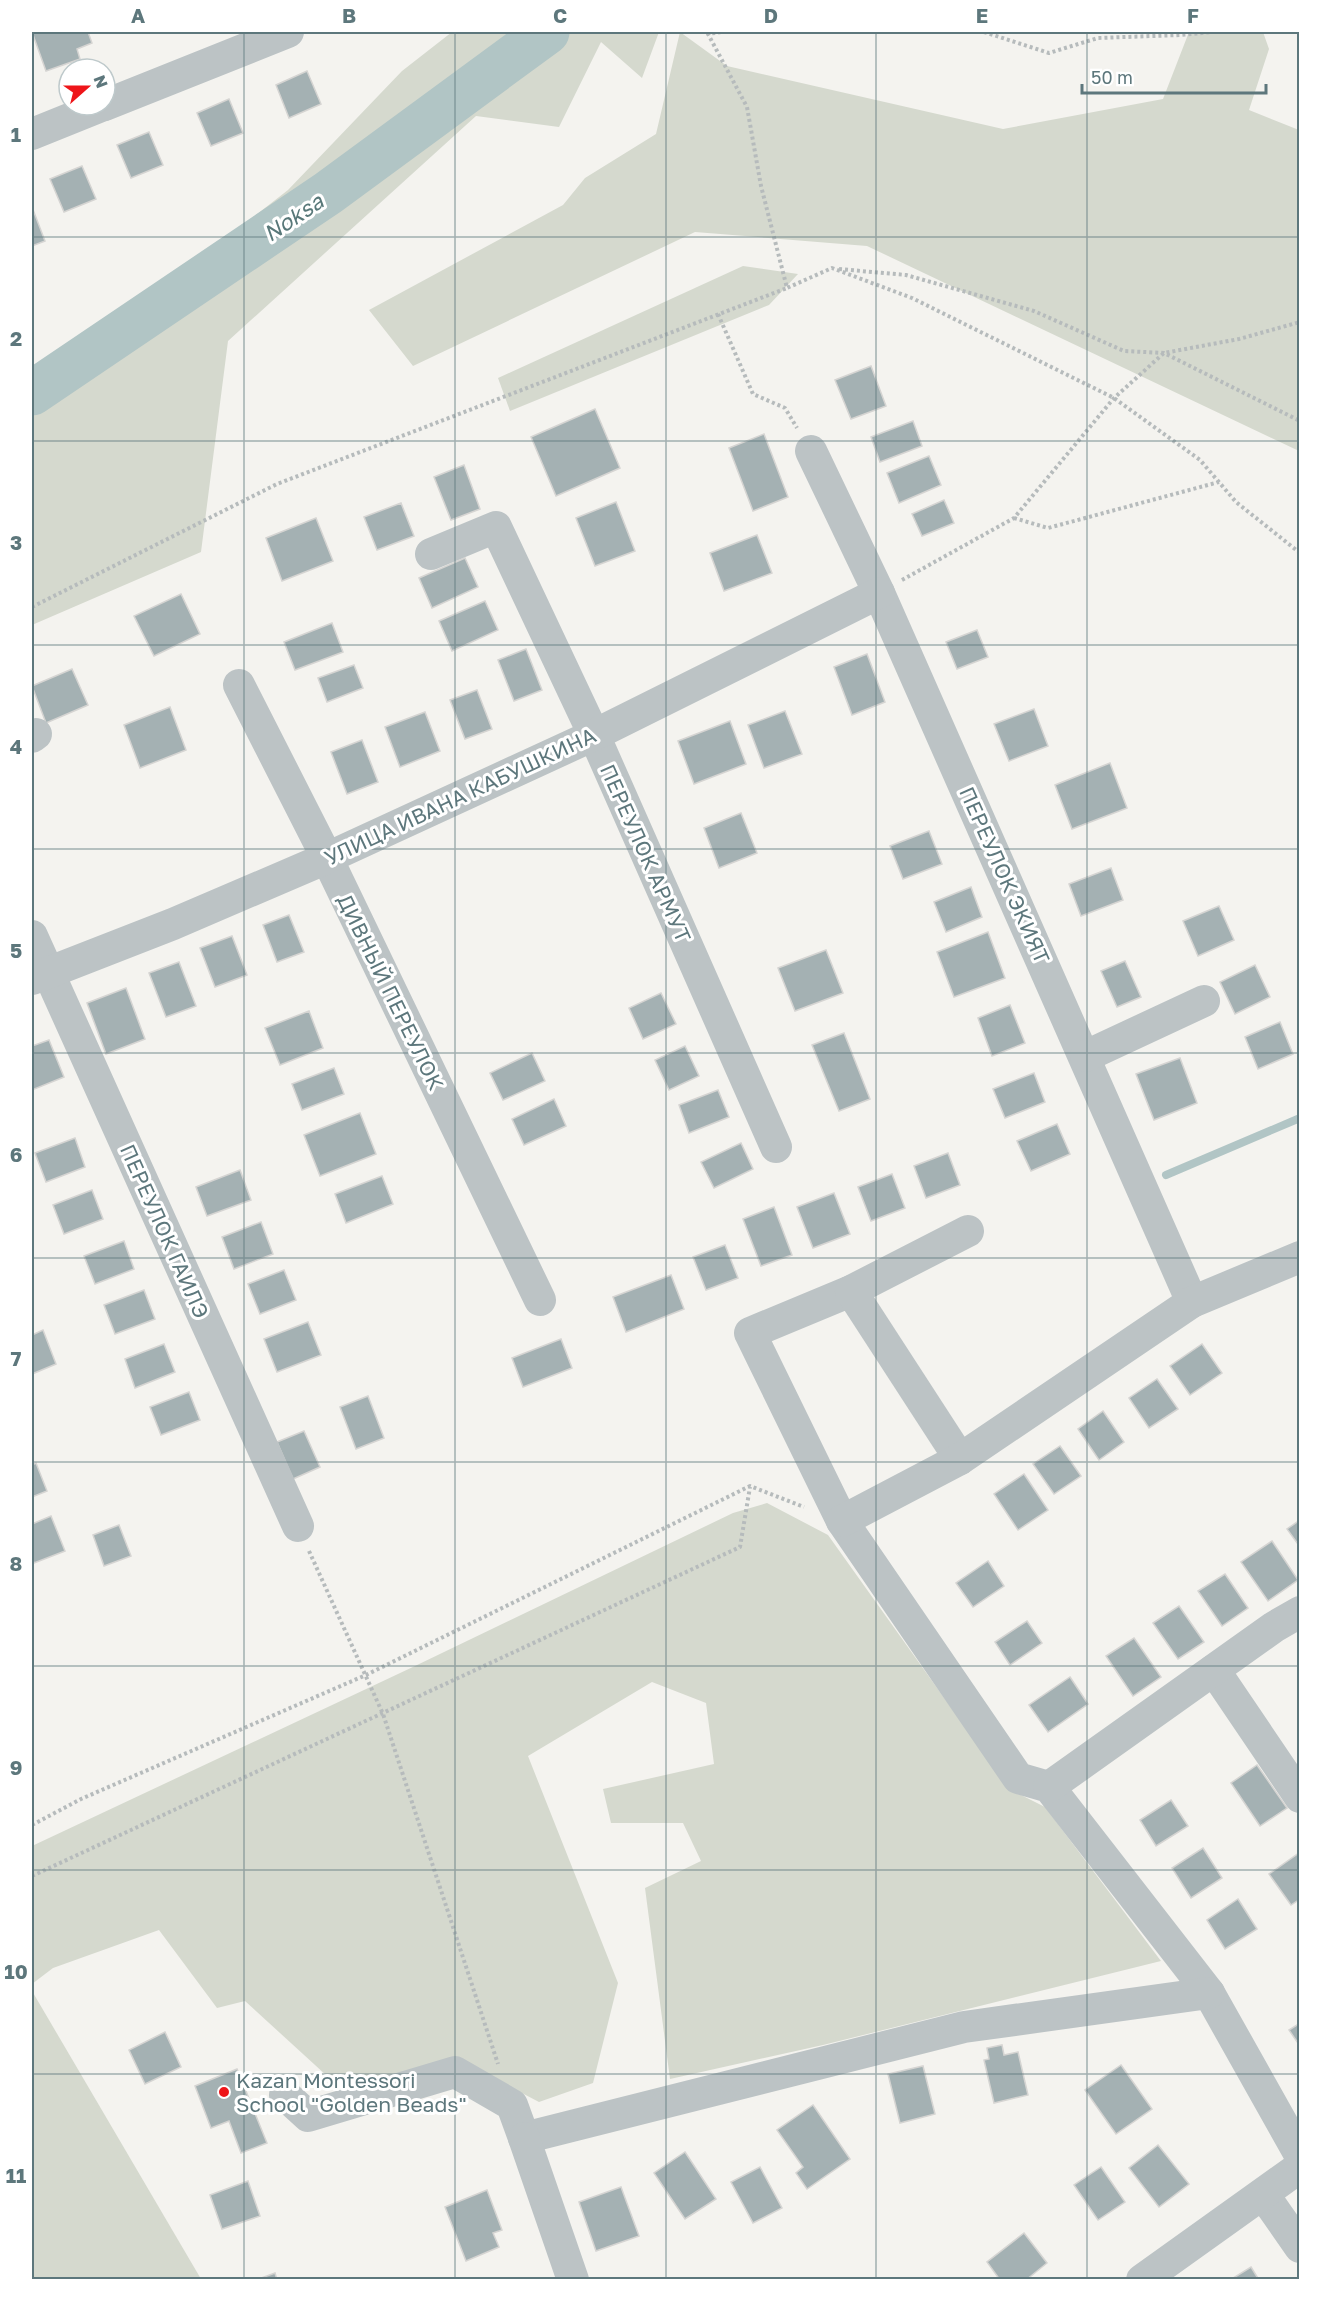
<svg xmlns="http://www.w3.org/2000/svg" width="1331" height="2311" viewBox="0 0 1331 2311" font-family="'Golos Text',sans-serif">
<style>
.green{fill:#d5d9ce}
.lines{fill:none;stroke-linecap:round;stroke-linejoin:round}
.stream{stroke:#b1c5c5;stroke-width:8}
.river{stroke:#b1c5c5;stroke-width:45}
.building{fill:#a4b1b3;stroke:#d5d4d2;stroke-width:1.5}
.path{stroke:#b6bbbc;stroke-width:4;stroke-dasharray:3 3;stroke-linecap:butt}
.minor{stroke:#bcc3c5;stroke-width:32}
.grid{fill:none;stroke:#5d777c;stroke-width:1.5;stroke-opacity:0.55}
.poi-dot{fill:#ee1519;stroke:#fff;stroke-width:2}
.labels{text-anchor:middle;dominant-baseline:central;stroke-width:6;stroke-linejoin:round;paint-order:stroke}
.street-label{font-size:21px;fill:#5d777c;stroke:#fff}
.poi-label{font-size:21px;fill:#5d777c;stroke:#fff;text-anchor:start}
.water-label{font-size:22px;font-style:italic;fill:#587879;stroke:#fff}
.neatline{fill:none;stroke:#5d777c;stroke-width:2}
.grid-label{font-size:20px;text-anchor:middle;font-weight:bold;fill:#5d777c}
</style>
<rect width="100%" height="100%" fill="#f4f3ef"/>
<g class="green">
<polygon points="452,32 659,32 642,78 601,42 559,127 476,116 228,341 201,552 32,625 32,373 149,298 288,190 402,71"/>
<polygon points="680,32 727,66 1003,129 1163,99 1189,32 1263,32 1269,49 1249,110 1299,130 1299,451 867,246 695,232 413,366 369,310 563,205 585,178 656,134"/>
<polygon points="743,266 798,274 769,305 510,411 498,378"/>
<polygon points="767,1503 828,1535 982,1751 1013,1791 1045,1807 1161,1961 823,2045 670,2079 645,1888 701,1861 683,1823 611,1823 603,1789 714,1764 706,1703 652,1682 528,1756 618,1983 593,2083 539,2102 457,2059 350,2097 245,2001 217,2008 159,1930 53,1968 32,1984 32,1846 415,1666 733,1513"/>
<polygon points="32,1991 201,2279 32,2279"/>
</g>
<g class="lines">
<polyline class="stream" points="1166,1175 1300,1118"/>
<polyline class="river" points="32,393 328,193 547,32"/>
</g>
<g class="building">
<polygon points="32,32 88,32 92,43 77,49 80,59 46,71"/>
<polygon points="307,71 321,104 289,118 276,85"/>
<polygon points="229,99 243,133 211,146 197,113"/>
<polygon points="149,132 163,165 131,178 117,145"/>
<polygon points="82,166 96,199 64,212 50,179"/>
<polygon points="32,207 45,241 32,246"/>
<polygon points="871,366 886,406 851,419 835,380"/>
<polygon points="595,409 620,468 556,496 531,437"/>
<polygon points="913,421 922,446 880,462 871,437"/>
<polygon points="764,434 788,497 753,511 729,448"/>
<polygon points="929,456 941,485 899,503 887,473"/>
<polygon points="464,465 480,509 451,520 434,477"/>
<polygon points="944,500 954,523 922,536 912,514"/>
<polygon points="616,502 635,551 595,566 576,518"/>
<polygon points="401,503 414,536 377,550 364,517"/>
<polygon points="316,518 333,561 282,581 266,538"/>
<polygon points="757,535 772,573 724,591 710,553"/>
<polygon points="465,558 478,587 432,608 419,578"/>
<polygon points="181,594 200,634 154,656 134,616"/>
<polygon points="485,601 498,630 452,651 439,621"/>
<polygon points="332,623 343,652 295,670 284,642"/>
<polygon points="977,630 988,657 957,669 946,642"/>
<polygon points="526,649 542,690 514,701 498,660"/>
<polygon points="867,654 885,702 852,715 834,667"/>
<polygon points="354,665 363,688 327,702 318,678"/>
<polygon points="72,669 88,705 46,723 32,686"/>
<polygon points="477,690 492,729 465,739 450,700"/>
<polygon points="170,707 186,750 140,768 124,725"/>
<polygon points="1034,709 1048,746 1009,761 994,724"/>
<polygon points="785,711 802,754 764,768 748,725"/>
<polygon points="425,712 440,751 400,767 385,727"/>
<polygon points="730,721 746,764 694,784 678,741"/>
<polygon points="362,740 378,782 347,794 331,752"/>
<polygon points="1110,763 1127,808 1072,829 1055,785"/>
<polygon points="741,813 757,853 719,868 704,828"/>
<polygon points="929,831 942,864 903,879 890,846"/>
<polygon points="1111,868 1123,900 1081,916 1069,884"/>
<polygon points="971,887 982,917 946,932 934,902"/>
<polygon points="1219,906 1234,940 1198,956 1183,921"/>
<polygon points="289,915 304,952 277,962 263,925"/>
<polygon points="988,932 1005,978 954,997 937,952"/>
<polygon points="232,936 247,975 215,987 200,948"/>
<polygon points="826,950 843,993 795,1011 778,968"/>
<polygon points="1125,961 1141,997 1117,1007 1101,971"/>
<polygon points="179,962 196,1006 166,1017 149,973"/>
<polygon points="1255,965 1270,997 1235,1014 1220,982"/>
<polygon points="126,988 145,1039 106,1054 87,1003"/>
<polygon points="661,993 676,1024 643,1039 629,1008"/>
<polygon points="1010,1005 1025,1043 992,1056 978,1018"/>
<polygon points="309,1011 323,1048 280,1065 265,1028"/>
<polygon points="1280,1022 1293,1054 1258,1069 1245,1037"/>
<polygon points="844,1033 870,1099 839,1111 812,1045"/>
<polygon points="49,1040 64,1077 32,1090 32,1046"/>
<polygon points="685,1046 699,1076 669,1090 655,1060"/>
<polygon points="532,1053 545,1081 503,1100 490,1073"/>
<polygon points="1180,1058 1197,1103 1154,1120 1136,1074"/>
<polygon points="334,1068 344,1094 302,1110 292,1084"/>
<polygon points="1034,1073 1045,1102 1005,1118 993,1089"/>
<polygon points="718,1090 729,1117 689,1133 679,1105"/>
<polygon points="554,1099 566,1126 524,1145 512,1119"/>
<polygon points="360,1113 376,1154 320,1176 304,1135"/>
<polygon points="1057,1124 1070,1154 1031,1171 1017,1141"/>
<polygon points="75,1138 85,1167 46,1182 35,1153"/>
<polygon points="741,1143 753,1169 714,1188 701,1162"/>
<polygon points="948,1153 960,1185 926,1198 914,1166"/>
<polygon points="240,1170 251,1200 207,1216 196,1187"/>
<polygon points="892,1174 905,1208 871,1221 858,1187"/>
<polygon points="382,1176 393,1204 346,1223 335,1194"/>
<polygon points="92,1190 103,1219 64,1234 53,1205"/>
<polygon points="834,1193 850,1234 813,1248 797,1207"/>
<polygon points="774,1207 792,1255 761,1266 743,1219"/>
<polygon points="261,1222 273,1254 234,1269 222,1237"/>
<polygon points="124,1241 134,1269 95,1284 84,1256"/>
<polygon points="725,1245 738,1278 706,1290 693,1257"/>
<polygon points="284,1270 296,1300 260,1314 248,1284"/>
<polygon points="671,1275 684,1309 626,1332 613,1297"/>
<polygon points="144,1290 155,1319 115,1334 104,1305"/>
<polygon points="308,1322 321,1355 277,1372 264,1339"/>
<polygon points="43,1330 56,1364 32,1374 32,1335"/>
<polygon points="561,1339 572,1368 523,1387 512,1358"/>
<polygon points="164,1344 175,1372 135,1388 125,1359"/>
<polygon points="1202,1344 1222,1373 1190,1395 1170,1366"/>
<polygon points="1157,1379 1178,1409 1149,1428 1129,1398"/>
<polygon points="189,1392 200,1420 161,1435 150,1407"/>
<polygon points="368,1396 384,1438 356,1449 340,1407"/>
<polygon points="1103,1411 1124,1442 1099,1460 1078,1429"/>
<polygon points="304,1431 320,1467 293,1479 277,1442"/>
<polygon points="1060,1446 1081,1476 1054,1494 1033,1464"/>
<polygon points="36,1463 47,1491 32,1497 32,1465"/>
<polygon points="1024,1474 1048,1510 1018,1530 994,1494"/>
<polygon points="51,1516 65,1551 34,1563 32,1557 32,1524"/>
<polygon points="1300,1520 1300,1547 1287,1529"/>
<polygon points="119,1525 131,1556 104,1566 93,1535"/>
<polygon points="1272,1541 1298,1580 1268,1601 1241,1562"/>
<polygon points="988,1561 1004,1586 973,1607 956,1583"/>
<polygon points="1225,1574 1248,1608 1222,1626 1198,1591"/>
<polygon points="1179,1606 1204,1642 1178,1659 1153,1623"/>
<polygon points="1027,1621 1042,1643 1010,1665 995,1642"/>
<polygon points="1134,1638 1161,1677 1133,1696 1106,1656"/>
<polygon points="1070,1677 1088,1704 1048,1732 1029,1705"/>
<polygon points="1257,1765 1287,1808 1260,1826 1231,1783"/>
<polygon points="1171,1800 1188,1826 1156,1846 1140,1820"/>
<polygon points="1203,1848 1222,1878 1191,1898 1172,1868"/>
<polygon points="1299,1853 1300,1899 1291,1905 1269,1874"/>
<polygon points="1238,1899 1257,1929 1225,1949 1207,1920"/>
<polygon points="1300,2023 1300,2046 1289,2030"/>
<polygon points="165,2032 181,2067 145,2084 129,2050"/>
<polygon points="1002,2045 1004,2055 1018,2052 1028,2095 994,2103 984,2060 989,2059 987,2048"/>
<polygon points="1121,2065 1152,2109 1116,2134 1085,2090"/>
<polygon points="923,2066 935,2114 900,2123 888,2074"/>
<polygon points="237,2069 267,2143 241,2153 229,2121 211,2128 195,2086"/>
<polygon points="813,2105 850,2159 807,2189 796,2173 803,2167 777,2130"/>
<polygon points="1158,2145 1189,2184 1159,2207 1129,2168"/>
<polygon points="685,2152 716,2199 685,2219 654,2173"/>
<polygon points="760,2167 782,2208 753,2223 731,2182"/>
<polygon points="1101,2167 1125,2202 1098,2220 1074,2185"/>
<polygon points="248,2181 260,2216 222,2229 210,2195"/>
<polygon points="621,2187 639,2236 596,2251 579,2202"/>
<polygon points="487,2190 502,2230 493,2233 499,2247 466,2261 445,2207"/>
<polygon points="1024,2233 1047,2263 1026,2280 1000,2280 987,2262"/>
<polygon points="1251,2267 1259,2280 1230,2280"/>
<polygon points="275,2273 277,2280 256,2280"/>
</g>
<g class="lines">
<g class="path">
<polyline points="721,32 708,34 747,107 761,186 787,288 832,268 912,298 1114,398 1200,460 1236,502 1300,553"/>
<polyline points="984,32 1049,53 1098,38 1180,35 1213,32"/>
<polyline points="839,269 906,275 1034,311 1124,351 1164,353 1300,421"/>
<polyline points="718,314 753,394 785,408 797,428"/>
<polyline points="1014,518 1048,528 1219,482"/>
<polyline points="902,580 1014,518 1114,398 1164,353 1239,339 1300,322"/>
<polyline points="32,607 277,484 787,288"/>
<polyline points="309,1551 383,1714 498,2064"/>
<polyline points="32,1825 81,1799 366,1675 750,1486 804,1507"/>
<polyline points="32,1876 740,1547 750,1487"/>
</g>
<g class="minor">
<polyline points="105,105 288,32"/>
<polyline points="32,134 104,105"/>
<polyline points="811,451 879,593 1192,1302"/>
<polyline points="431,554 496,527 594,735 776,1147"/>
<polyline points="239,685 327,858 540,1300"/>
<polyline points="32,737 36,734"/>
<polyline points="32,936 298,1526"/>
<polyline points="32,979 173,924 327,858 594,735 879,593"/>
<polyline points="1086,1056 1204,1001"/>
<polyline points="968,1231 851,1291 750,1333 842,1521 1018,1778 1049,1787 1209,1993 1300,2155"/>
<polyline points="851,1291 960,1459"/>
<polyline points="842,1521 960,1459 1192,1302 1300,1257"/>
<polyline points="1214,1670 1300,1797"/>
<polyline points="1049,1787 1274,1627 1300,1612"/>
<polyline points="285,2095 308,2116 455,2072 512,2105 524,2138 964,2027 1209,1993"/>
<polyline points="524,2138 573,2280"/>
<polyline points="1263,2194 1300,2247"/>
<polyline points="1142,2280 1300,2167"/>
</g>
</g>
<path class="grid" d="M244,32V2280M455,32V2280M666,32V2280M876,32V2280M1087,32V2280M32,237H1300M32,441H1300M32,645H1300M32,849H1300M32,1053H1300M32,1258H1300M32,1462H1300M32,1666H1300M32,1870H1300M32,2074H1300"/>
<circle class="poi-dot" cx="224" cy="2092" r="6"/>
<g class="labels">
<g class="street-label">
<text transform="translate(460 796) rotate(-25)">УЛИЦА ИВАНА КАБУШКИНА</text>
<text transform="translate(646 853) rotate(66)">ПЕРЕУЛОК АРМУТ</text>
<text transform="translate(1005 875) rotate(66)">ПЕРЕУЛОК ЭКИЯТ</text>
<text transform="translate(391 992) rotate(64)">ДИВНЫЙ ПЕРЕУЛОК</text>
<text transform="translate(165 1231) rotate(66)">ПЕРЕУЛОК ГАИЛЭ</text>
</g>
<g class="poi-label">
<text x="236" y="2080">Kazan Montessori<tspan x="236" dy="24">School "Golden Beads"</tspan></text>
</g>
<g class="water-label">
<text transform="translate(293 217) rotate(-34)">Noksa</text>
</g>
</g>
<rect width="1331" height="2311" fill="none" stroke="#ffffff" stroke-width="66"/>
<g transform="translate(87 87) rotate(69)"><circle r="28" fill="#ffffff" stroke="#bec9cb" stroke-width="1.5"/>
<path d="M0-4.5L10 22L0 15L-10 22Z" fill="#ee1519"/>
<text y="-9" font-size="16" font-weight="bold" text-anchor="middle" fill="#5d777c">N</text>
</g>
<path d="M1082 84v9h184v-9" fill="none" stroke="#5d777c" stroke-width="3"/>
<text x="1091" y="84" font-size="18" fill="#5d777c" stroke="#ffffff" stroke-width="4.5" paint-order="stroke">50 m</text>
<rect x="33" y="33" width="1265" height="2245" class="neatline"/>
<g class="grid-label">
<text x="138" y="23">A</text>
<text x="349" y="23">B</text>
<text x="560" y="23">C</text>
<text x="771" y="23">D</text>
<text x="982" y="23">E</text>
<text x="1193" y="23">F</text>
<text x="16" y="142">1</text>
<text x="16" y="346">2</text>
<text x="16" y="550">3</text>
<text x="16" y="754">4</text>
<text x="16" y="958">5</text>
<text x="16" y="1162">6</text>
<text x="16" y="1366">7</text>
<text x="16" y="1571">8</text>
<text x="16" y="1775">9</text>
<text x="16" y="1979">10</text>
<text x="16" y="2183">11</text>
</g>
</svg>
